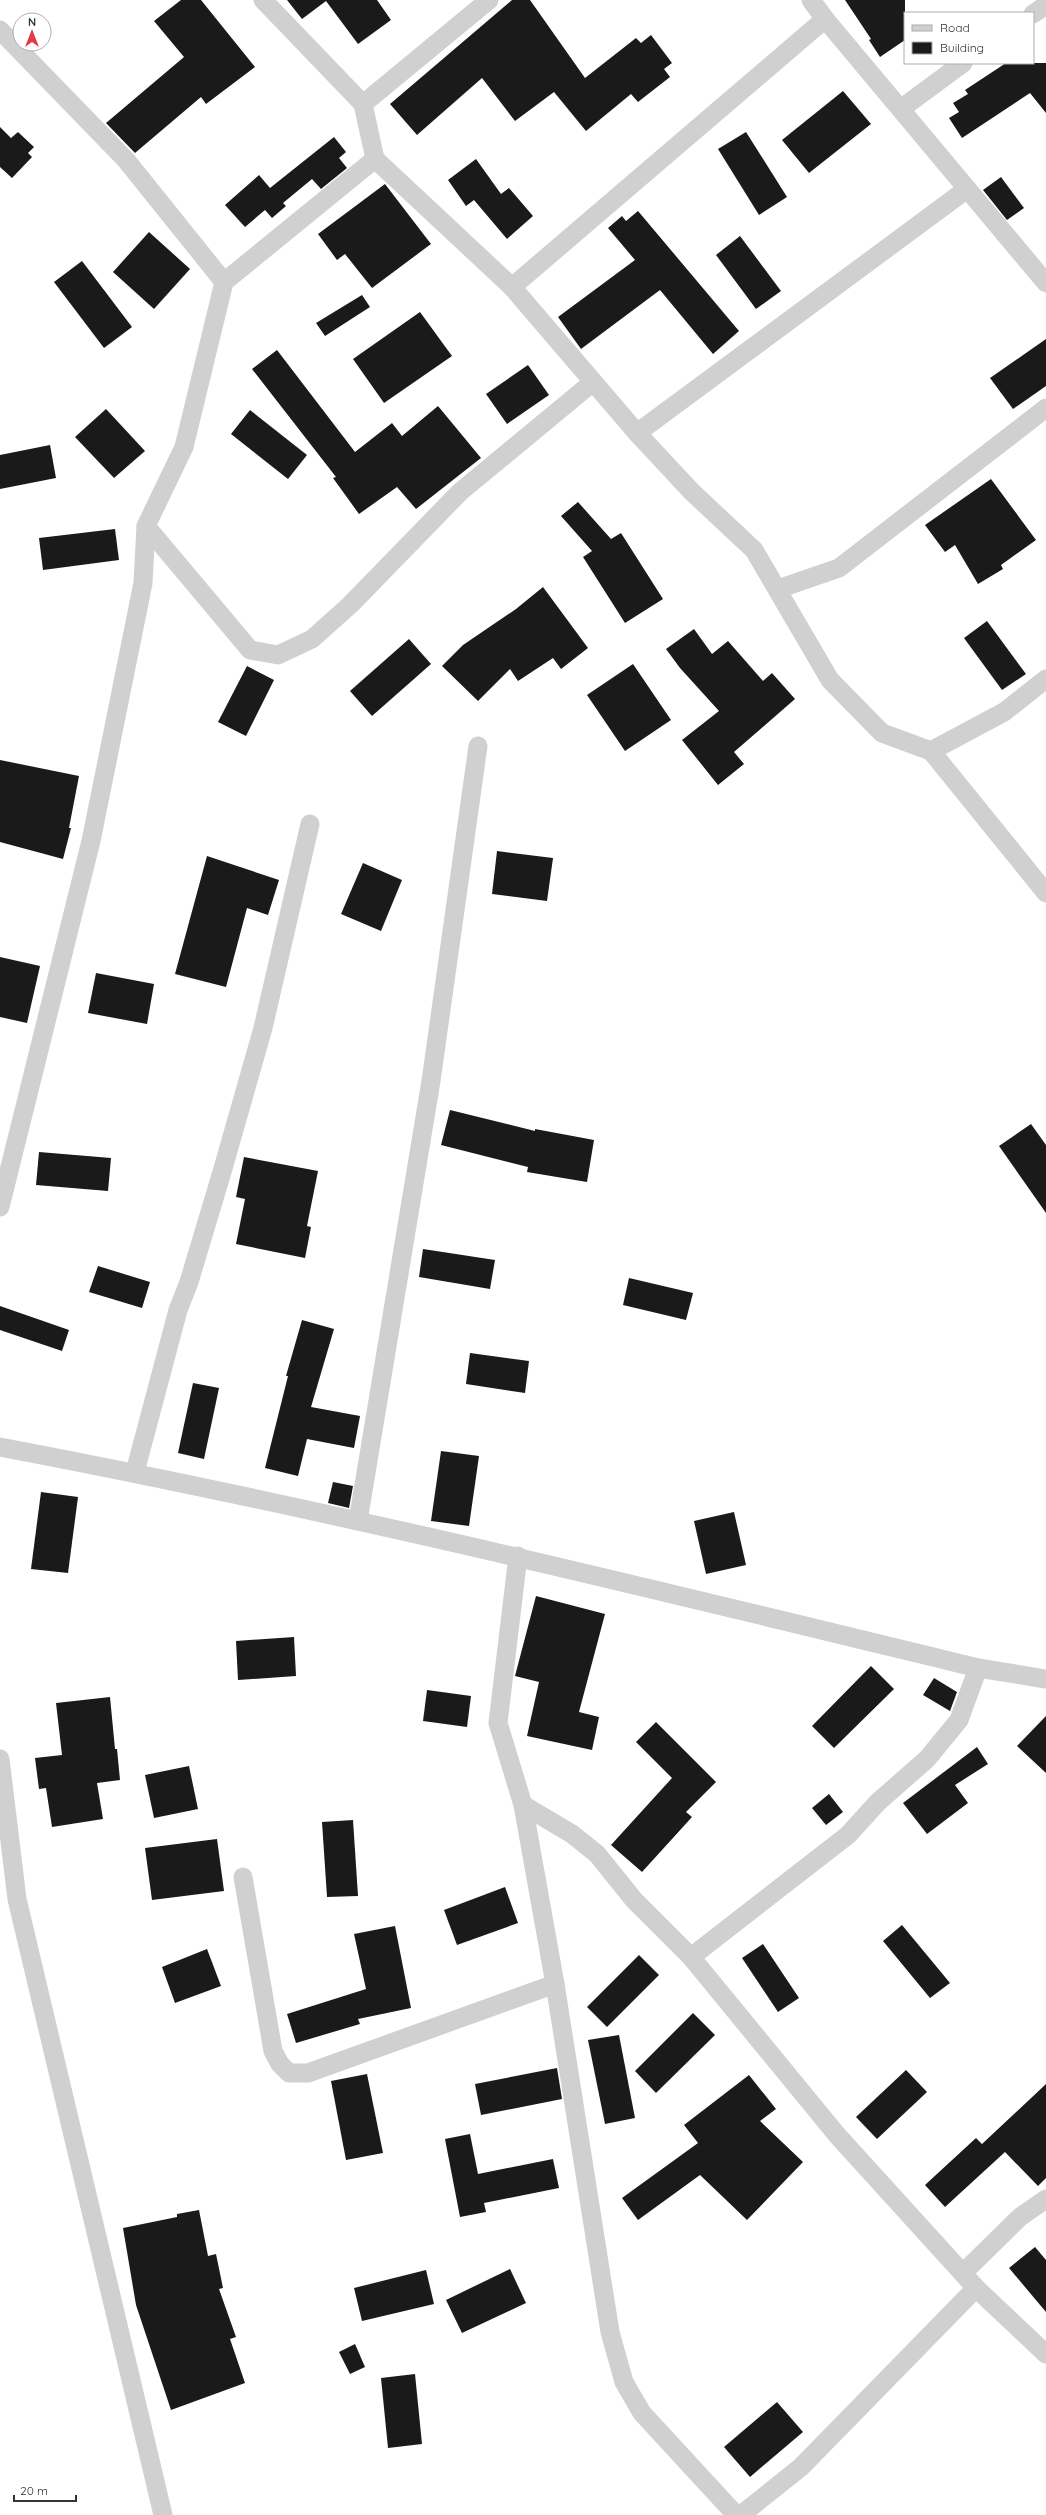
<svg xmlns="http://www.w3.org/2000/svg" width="1046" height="2515" viewBox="0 0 1046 2515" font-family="Quicksand,sans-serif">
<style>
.building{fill:#1a1a1a}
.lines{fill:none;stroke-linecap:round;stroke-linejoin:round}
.minor{stroke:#d0d0d0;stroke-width:19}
</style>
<rect width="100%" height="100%" fill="#fff"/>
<g class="building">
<polygon points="181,0 201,0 255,67 206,104 201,97 135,153 106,123 184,57 154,21"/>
<polygon points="287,0 377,0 391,20 358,44 326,1 302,19"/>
<polygon points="512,0 530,0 585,78 636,38 641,43 651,35 672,63 664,69 670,77 638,102 631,94 586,131 554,92 515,121 482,78 417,135 390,104"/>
<polygon points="845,0 905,0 905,40 880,57 869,40 871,39"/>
<polygon points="1006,63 1046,63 1046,113 1030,93 962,138 949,118 959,112 953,103 968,94 965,90"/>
<polygon points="843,91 871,124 809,173 782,140"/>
<polygon points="0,127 11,138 18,132 34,147 28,153 32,157 12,178 0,167"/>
<polygon points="746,132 787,197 759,215 718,149"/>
<polygon points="334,137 346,152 339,158 347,168 321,189 312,179 283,203 286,206 272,218 265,210 245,227 225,205 259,175 270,188"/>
<polygon points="476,159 501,194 509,188 533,216 507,239 474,200 466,206 448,180"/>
<polygon points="1001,177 1024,208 1007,220 983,190"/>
<polygon points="385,184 431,244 372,288 345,254 337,260 318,234"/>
<polygon points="638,211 739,331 713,354 660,290 581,349 558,317 635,260 608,228 622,216 626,221"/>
<polygon points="149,232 190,269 154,309 113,272"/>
<polygon points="740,236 781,291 756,309 716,255"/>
<polygon points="82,261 132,327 104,348 54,282"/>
<polygon points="362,295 370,307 325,336 316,323"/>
<polygon points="420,312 452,356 384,403 353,359"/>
<polygon points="1046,339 1046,386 1013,409 990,378"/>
<polygon points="277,350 355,452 392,423 402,436 438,406 481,458 416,509 397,487 359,514 333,478 336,477 252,369"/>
<polygon points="528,365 549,395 507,424 486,394"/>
<polygon points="106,409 145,451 114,478 75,437"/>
<polygon points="250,410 307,455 288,479 231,434"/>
<polygon points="50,445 56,478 0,489 0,455"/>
<polygon points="991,479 1036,540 1001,565 1003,569 978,584 955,545 945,552 925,525"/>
<polygon points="578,502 611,539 621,533 663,599 625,623 583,557 592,551 561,516"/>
<polygon points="115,529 119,560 43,570 39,538"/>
<polygon points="543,587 588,648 561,669 553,658 518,681 510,669 478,701 442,666 463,645 516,609"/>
<polygon points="987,621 1026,674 1002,690 964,638"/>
<polygon points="694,629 712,654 728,641 763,681 772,673 795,699 734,752 744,764 718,785 682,740 719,711 680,668 666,649"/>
<polygon points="409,639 431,664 372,716 350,691"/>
<polygon points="633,664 671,720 625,751 587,695"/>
<polygon points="247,666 274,680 246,736 218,722"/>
<polygon points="0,760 79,776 69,828 71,828 63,859 0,842"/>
<polygon points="497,851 553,858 547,901 492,894"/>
<polygon points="207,856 279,880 268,915 247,908 226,987 175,974"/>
<polygon points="363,863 402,880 381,931 341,914"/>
<polygon points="0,957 40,966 27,1023 0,1017"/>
<polygon points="96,973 154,984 147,1024 88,1013"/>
<polygon points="450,1110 535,1131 535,1129 594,1140 587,1182 527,1172 528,1167 441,1145"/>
<polygon points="1031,1124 1046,1145 1046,1213 999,1146"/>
<polygon points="39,1152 111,1158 108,1191 36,1185"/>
<polygon points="244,1157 318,1171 307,1226 311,1227 305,1258 236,1244 245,1199 236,1197"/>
<polygon points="423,1249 495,1260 490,1289 419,1277"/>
<polygon points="98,1266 150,1282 142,1308 89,1292"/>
<polygon points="629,1278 693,1293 686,1320 623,1305"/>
<polygon points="0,1306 69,1330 62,1351 0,1330"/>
<polygon points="302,1320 334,1329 311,1407 360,1416 354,1448 307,1439 298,1476 265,1468 288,1376 286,1376"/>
<polygon points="470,1353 529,1361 525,1393 466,1384"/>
<polygon points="193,1383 219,1388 204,1459 178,1453"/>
<polygon points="441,1451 479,1456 469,1526 431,1521"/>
<polygon points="333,1482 353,1486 349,1508 328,1503"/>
<polygon points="41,1492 78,1497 68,1573 31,1569"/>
<polygon points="734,1512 746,1565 706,1574 694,1521"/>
<polygon points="536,1596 605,1614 579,1712 599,1717 592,1750 527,1736 539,1682 515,1676"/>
<polygon points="294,1637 296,1676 238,1680 236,1641"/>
<polygon points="871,1666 894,1689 834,1748 812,1726"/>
<polygon points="934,1678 957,1692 950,1711 923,1695"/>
<polygon points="427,1690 471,1696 467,1727 423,1721"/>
<polygon points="110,1697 115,1749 117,1749 120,1780 97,1783 103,1819 52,1827 46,1788 39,1789 35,1758 62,1755 56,1703"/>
<polygon points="1046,1716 1046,1773 1017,1746"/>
<polygon points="656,1722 716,1782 686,1812 692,1817 642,1872 611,1845 672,1778 636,1742"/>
<polygon points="977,1747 988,1764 955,1785 968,1803 927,1834 903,1803"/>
<polygon points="189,1766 198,1809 154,1818 145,1775"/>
<polygon points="829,1794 843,1812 826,1825 812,1808"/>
<polygon points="353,1820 358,1896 327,1897 322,1822"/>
<polygon points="217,1839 224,1891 152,1900 145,1848"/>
<polygon points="505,1887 518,1923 457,1945 444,1910"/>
<polygon points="902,1925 950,1983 930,1998 883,1941"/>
<polygon points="395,1926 411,2008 358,2019 360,2024 296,2043 287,2014 366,1989 354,1934"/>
<polygon points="763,1944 799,1998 778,2012 742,1958"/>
<polygon points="207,1949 221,1986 175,2003 162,1967"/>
<polygon points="639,1955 659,1975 607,2027 587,2007"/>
<polygon points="693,2013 715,2035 656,2093 635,2071"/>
<polygon points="619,2035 635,2118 605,2124 588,2040"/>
<polygon points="557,2068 562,2099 481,2115 475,2084"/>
<polygon points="906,2070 927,2092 877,2139 856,2117"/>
<polygon points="367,2074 383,2153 346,2160 331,2081"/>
<polygon points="749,2075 776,2109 760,2121 803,2162 747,2220 700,2175 638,2220 622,2198 698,2143 684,2125"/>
<polygon points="1046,2084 1046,2178 1038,2186 1005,2152 945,2207 925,2185 976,2138 982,2144"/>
<polygon points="470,2134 478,2174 553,2159 559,2188 484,2203 486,2212 460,2217 445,2139"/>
<polygon points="199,2210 208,2256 216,2254 223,2288 219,2289 236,2337 230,2339 245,2383 171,2410 136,2305 123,2228 177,2217 177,2214"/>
<polygon points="1035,2247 1046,2260 1046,2312 1009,2268"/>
<polygon points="510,2269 526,2303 462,2333 446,2300"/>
<polygon points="426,2270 434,2304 362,2321 354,2288"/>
<polygon points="355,2344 365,2367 350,2374 339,2352"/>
<polygon points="415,2374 422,2444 388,2448 381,2378"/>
<polygon points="777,2402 803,2432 750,2477 724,2447"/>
</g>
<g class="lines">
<g class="minor">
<polyline points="263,0 363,104"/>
<polyline points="489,0 363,104 375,159 512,287 637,433 692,492 754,550 830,680 882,733 931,751 1004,712 1046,679"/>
<polyline points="811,0 825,19 1046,283"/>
<polyline points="1033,14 1046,5"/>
<polyline points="0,30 126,160 224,282 375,159"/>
<polyline points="902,108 963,63"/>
<polyline points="512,287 825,19"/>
<polyline points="637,433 967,189"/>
<polyline points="146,526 250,650 278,655 312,639 350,605 460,492 593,382"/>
<polyline points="778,589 839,568 1046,408"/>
<polyline points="931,751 1046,893"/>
<polyline points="0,1207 91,841 143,583 146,526 184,447 224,282"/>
<path d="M0,1447C329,1509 653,1589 978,1668L1046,1679"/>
<polyline points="135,1472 178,1310 189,1282 222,1172 263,1028 310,824"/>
<polyline points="358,1521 431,1081 478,746"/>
<polyline points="518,1556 498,1723 523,1805 555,1984 610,2332 624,2382 642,2413 736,2515"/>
<polyline points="0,1759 17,1899 163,2515"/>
<polyline points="523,1805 572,1834 597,1854 634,1900 691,1957 837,2135 976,2288 1046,2354"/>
<polyline points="243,1877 273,2051 280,2064 289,2073 308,2073 555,1984"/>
<polyline points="691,1957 848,1835 878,1802 927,1759 959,1720 978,1668"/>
<polyline points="963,2273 1020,2217 1046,2199"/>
<polyline points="741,2515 801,2467 976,2288"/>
</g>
</g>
<rect x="904" y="12" width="130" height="52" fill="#ffffff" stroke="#adadad"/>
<rect x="912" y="25" width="20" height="6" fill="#d0d0d0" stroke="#adadad"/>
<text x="940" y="32" font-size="12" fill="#333333">Road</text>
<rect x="912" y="42" width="20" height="12" fill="#1a1a1a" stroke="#adadad"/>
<text x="940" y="52" font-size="12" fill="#333333">Building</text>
<g transform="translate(32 32)"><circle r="19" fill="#ffffff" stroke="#adadad"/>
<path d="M0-3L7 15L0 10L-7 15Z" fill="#e63946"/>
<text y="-6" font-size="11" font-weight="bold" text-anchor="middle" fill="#333333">N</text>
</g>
<path d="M14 2495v6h62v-6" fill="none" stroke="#333333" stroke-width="2"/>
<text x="20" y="2495" font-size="12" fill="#333333" stroke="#ffffff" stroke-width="3" paint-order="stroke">20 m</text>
</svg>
